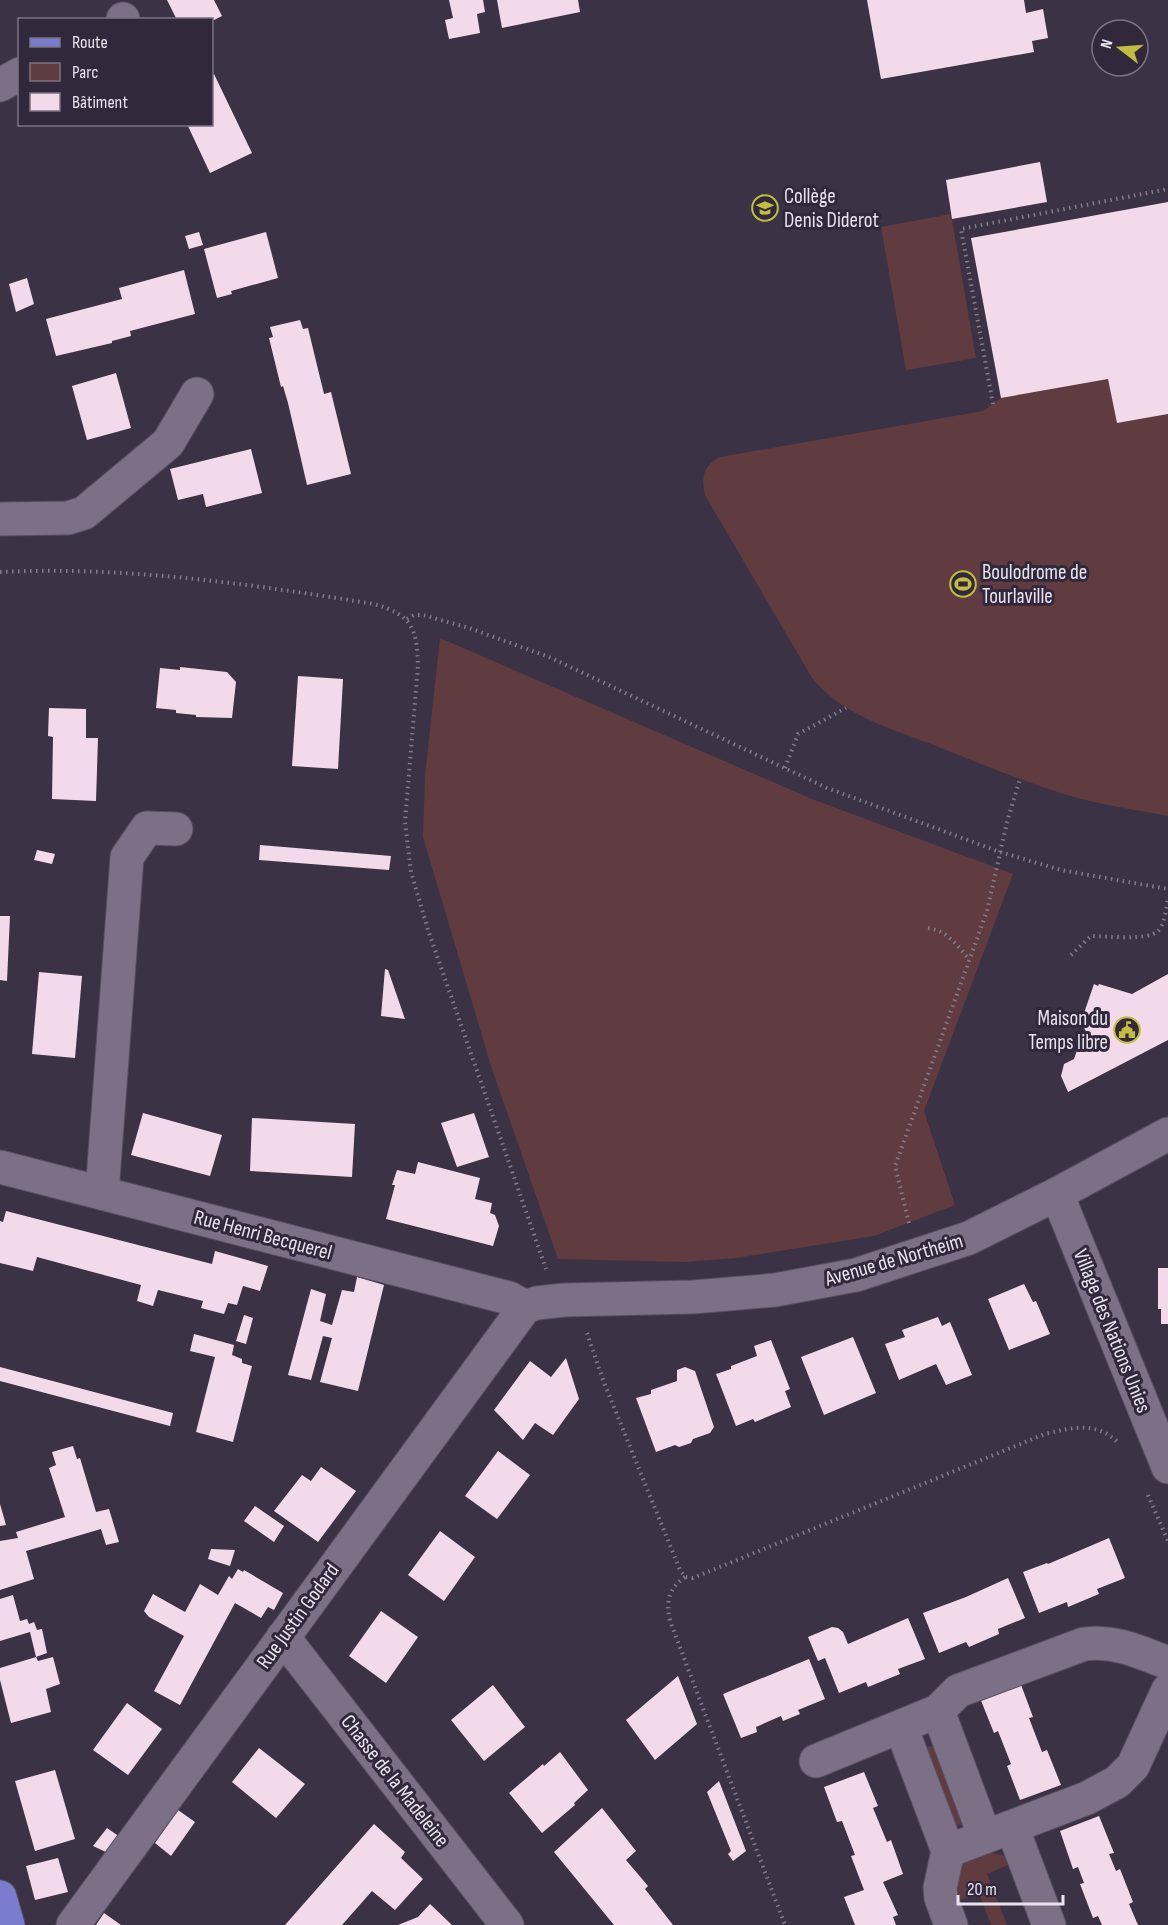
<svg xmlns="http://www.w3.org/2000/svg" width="1168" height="1925" viewBox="0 0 1168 1925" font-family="'Sofia Sans Condensed',sans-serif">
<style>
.green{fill:#603b40}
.building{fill:#f3daea}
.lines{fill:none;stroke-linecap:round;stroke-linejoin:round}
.minor-casing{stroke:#564e5f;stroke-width:35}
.major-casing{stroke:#564e5f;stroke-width:35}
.path{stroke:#847c8c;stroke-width:4;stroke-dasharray:1.5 4.5;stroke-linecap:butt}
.minor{stroke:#7b7086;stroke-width:33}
.major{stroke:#7a7dce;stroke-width:33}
.labels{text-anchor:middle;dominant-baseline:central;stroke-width:6;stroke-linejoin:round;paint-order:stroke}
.poi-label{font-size:21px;fill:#e9e3ef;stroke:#32283b;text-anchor:start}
.street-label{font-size:21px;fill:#e9e3ef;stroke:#32283b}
</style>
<rect width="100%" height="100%" fill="#3c3245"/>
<g class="green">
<polygon points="951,214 976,358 906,370 881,227"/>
<path d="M1108,379L1117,423L1168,414V816C1138,810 1107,806 1078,798C1028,784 979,763 931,744C889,728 841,714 812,678L705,495C701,477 703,466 720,457L983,411L1001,398Z"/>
<polygon points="440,638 812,799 1013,874 924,1111 955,1205 874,1236 736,1258 685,1262 558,1259 491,1066 423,837 425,776"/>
<polygon points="929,1746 935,1747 964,1824 954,1826 926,1749"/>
<path d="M987,1853C996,1854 1008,1854 1013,1863L987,1874L1007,1925H991L979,1893L955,1902L961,1863Z"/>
</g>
<g class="building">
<polygon points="167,0 214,0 222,16 212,21 212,20 177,20"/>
<polygon points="449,0 483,0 485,12 477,14 480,33 449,39 445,20 453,18"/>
<polygon points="497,0 578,0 580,12 502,28"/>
<polygon points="867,0 1024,0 1026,13 1043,9 1048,38 1032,41 1034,52 881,79"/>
<polygon points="214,74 252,153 210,173 187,124 212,124 212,76"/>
<polygon points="1040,162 1047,202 952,219 946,180"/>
<polygon points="1168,202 1168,414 1117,423 1108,379 1001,398 971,238"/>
<polygon points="199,232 203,245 189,249 185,236"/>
<polygon points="266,232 278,278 231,291 232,294 217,298 204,249"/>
<polygon points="184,270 195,314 130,331 131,336 112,341 112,343 56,356 46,319 122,299 119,288"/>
<polygon points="27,278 34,304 16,312 9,284"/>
<polygon points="300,320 303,329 308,328 324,394 331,392 351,474 307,485 288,403 283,386 281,387 269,338 273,337 270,327"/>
<polygon points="116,373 131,428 87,440 72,386"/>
<polygon points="251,449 262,493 206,507 203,494 178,500 170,469"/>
<polygon points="180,667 227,672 236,682 232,718 196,717 196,715 176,713 176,710 156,708 160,668 180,670"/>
<polygon points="298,676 343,679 338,769 292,766"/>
<polygon points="49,708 86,709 86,738 98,738 96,801 52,799 53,737 48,736"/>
<polygon points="260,845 391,856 389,870 259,860"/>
<polygon points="37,850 55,854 52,864 34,860"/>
<polygon points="0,916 10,916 7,981 0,980"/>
<polygon points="385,969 388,970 405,1019 381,1016"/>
<polygon points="39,972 82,976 75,1058 32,1054"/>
<polygon points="1168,974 1168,1040 1068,1092 1061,1076 1064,1064 1074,1059 1080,1042 1089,1037 1082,1024 1087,1021 1083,1016 1094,984 1098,986 1099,984 1132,994"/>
<polygon points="143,1113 222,1135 210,1176 131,1155"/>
<polygon points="474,1113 489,1157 457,1167 441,1123"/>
<polygon points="252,1118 355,1124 352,1177 250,1171"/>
<polygon points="418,1162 480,1178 475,1199 492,1203 490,1213 495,1215 499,1226 493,1246 386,1219 395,1185 392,1185 397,1170 415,1174"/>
<polygon points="6,1211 212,1264 215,1251 268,1266 260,1291 243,1286 237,1305 228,1303 224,1314 201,1308 203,1301 158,1290 153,1306 137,1301 141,1285 37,1257 33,1271 0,1263 0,1221 3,1222"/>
<polygon points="1158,1268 1168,1268 1168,1324 1161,1324 1161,1309 1158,1309"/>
<polygon points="357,1277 384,1285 358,1391 320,1382 332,1338 323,1336 311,1380 288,1375 311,1289 326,1294 320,1321 332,1325 342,1290 354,1292"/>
<polygon points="1024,1284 1033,1302 1036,1301 1050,1334 1009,1350 988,1299"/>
<polygon points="244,1315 253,1318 246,1344 236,1341"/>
<polygon points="938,1317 942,1326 950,1322 972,1375 946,1385 936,1364 899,1380 885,1344 905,1337 902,1330"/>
<polygon points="194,1334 234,1345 232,1355 242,1359 242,1363 252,1366 233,1442 196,1432 215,1357 190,1351"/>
<polygon points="853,1337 876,1393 824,1415 801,1357"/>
<polygon points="771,1340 790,1389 785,1391 791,1407 755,1422 753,1419 736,1426 716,1374 731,1369 731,1366 757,1356 754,1346"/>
<polygon points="566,1358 579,1399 553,1435 535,1423 523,1440 494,1410 530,1361 551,1377"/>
<polygon points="0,1367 173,1413 170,1426 0,1381"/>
<polygon points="685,1367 695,1371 714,1427 710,1433 693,1439 691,1443 679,1447 675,1445 656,1452 636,1398 651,1394 651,1390 677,1381 677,1370"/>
<polygon points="73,1446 77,1459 80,1458 96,1512 109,1509 119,1542 106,1545 101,1529 26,1551 34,1579 0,1590 0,1541 18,1538 16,1532 65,1517 49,1468 56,1465 52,1452"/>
<polygon points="498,1451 530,1475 497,1519 465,1496"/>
<polygon points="321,1467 356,1491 318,1542 274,1511 302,1475 311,1481"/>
<polygon points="0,1504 6,1525 0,1526"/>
<polygon points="255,1506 284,1526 274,1542 244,1521"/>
<polygon points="440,1531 475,1557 444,1601 408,1575"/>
<polygon points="1109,1538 1125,1578 1097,1589 1099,1594 1068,1607 1067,1602 1039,1613 1023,1572 1047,1563 1048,1564"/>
<polygon points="211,1549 235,1550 230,1566 208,1559"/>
<polygon points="238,1569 243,1572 244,1570 283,1593 274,1610 268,1607 261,1618 235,1603 180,1705 154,1691 184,1636 149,1617 144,1611 153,1594 185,1612 200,1584 218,1595 229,1576 232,1579"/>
<polygon points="1008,1578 1025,1618 998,1629 999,1634 969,1647 966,1642 939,1653 923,1613 966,1597"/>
<polygon points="13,1595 20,1621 27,1619 29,1624 34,1622 37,1630 42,1629 47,1653 36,1657 30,1632 0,1641 0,1599"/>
<polygon points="381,1611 418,1637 386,1683 349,1656"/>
<polygon points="908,1618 925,1659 898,1669 900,1674 868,1687 866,1682 839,1693 825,1658 818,1661 808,1637 832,1627 838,1628 843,1632 848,1644"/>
<polygon points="36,1657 38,1661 53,1657 60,1684 46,1689 51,1712 11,1723 0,1680 0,1668"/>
<polygon points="809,1659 825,1699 798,1710 800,1714 783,1721 781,1716 756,1727 757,1732 741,1738 723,1694"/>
<polygon points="678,1676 697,1724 655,1760 626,1720"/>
<polygon points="1020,1682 1033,1717 1029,1718 1042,1752 1047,1750 1061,1785 1020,1800 1007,1766 1011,1764 998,1731 994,1733 980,1698"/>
<polygon points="493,1685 525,1727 484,1761 451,1720"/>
<polygon points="127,1703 162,1729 128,1775 93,1750"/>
<polygon points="259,1748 305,1784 276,1818 232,1782"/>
<polygon points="560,1752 588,1790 574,1803 575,1805 542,1833 509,1793 543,1764 544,1766"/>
<polygon points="55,1770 75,1839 35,1851 15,1781"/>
<polygon points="864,1772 878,1806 873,1808 887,1842 891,1840 903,1874 883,1882 898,1915 893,1917 896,1925 855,1925 844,1897 864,1890 851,1856 855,1855 842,1821 837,1822 824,1787"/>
<polygon points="719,1781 746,1851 733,1861 728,1854 731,1851 707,1792"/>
<polygon points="602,1808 636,1851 626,1860 648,1886 645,1889 673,1925 614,1925 554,1852"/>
<polygon points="178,1810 195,1822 171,1856 155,1843"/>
<polygon points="1099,1816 1114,1853 1109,1854 1116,1871 1120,1869 1133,1902 1129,1904 1138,1925 1102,1925 1098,1916 1093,1918 1080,1884 1084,1883 1078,1867 1073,1869 1060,1831"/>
<polygon points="374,1824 405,1852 401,1858 423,1879 395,1910 372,1891 342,1925 285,1925"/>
<polygon points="107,1828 120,1837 108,1853 93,1846"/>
<polygon points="58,1858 68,1892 35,1900 26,1866"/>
<polygon points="430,1904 452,1925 398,1925 418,1917"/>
<polygon points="104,1913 121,1925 96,1925"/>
</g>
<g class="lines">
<g class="minor-casing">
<g id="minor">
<polyline points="123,20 123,19"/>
<polyline points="0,85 20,74"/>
<polyline points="0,519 68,518 84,513 168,443 197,394"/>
<polyline points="0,1167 509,1298 525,1307"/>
<polyline points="102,1193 127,857 147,828 176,829"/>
<polyline points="1057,1194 1168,1467"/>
<polyline points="525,1307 537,1303 564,1300 693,1297 775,1290 856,1275 969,1238 1057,1194 1168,1134"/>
<polyline points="283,1637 507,1925"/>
<polyline points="938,1711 985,1837"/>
<polyline points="901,1727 948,1851 940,1888 941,1898 951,1925"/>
<path d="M816,1761L938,1711L958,1691L1084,1644C1115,1640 1140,1652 1168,1663"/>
<polyline points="1012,1827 1049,1925"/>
<polyline points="948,1851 1087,1798 1117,1782 1133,1766 1168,1690"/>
<polyline points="73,1925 525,1307"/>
</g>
</g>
<g class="major-casing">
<polyline id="major" points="0,1897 8,1925"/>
</g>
<g class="path">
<polyline points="993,404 961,229 1168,189"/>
<path d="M0,572C126,566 250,584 374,604C412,615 417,628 418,666L405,822L411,872L428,930L546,1269"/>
<polyline points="407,619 414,615 423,615 469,628 549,657 827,788 1000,852 1061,870 1168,889"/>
<polyline points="785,768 798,734 846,708"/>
<path d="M928,928C947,931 956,944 968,958"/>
<path d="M1071,955L1091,936C1106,936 1148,941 1158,931C1165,924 1166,908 1168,899"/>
<polyline points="909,1223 895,1166 987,911 1007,822 1020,779"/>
<path d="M587,1333L603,1380L680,1570L685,1577L693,1578L1045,1434C1075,1427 1096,1421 1120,1444"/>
<polyline points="1148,1495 1168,1541"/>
<path d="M685,1577C668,1589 666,1601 670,1621L785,1925"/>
</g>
<use href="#minor" class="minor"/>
<use href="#major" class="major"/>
</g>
<defs>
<g id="school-ring" transform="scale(1.35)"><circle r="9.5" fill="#32283b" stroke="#c1bd40" stroke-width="1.5"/><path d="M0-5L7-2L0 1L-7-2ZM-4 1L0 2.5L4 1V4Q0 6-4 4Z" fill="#c1bd40"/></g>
<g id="stadium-ring" transform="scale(1.35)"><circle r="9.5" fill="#32283b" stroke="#c1bd40" stroke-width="1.5"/><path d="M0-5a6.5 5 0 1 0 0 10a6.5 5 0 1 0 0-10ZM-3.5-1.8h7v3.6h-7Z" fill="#c1bd40"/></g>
<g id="civic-ring" transform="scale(1.35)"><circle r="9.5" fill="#32283b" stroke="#c1bd40" stroke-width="1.5"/><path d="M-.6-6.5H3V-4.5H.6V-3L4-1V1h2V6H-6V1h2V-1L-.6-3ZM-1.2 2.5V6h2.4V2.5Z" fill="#c1bd40"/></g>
</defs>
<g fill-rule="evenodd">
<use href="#school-ring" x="765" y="208"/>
<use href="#stadium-ring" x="963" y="584"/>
<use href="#civic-ring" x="1127" y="1030"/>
</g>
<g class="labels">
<g class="poi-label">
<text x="784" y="196">Collège<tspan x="784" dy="24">Denis Diderot</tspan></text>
<text x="982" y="572">Boulodrome de<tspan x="982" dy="24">Tourlaville</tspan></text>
<text x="1108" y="1018" text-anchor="end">Maison du<tspan x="1108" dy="24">Temps libre</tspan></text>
</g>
<g class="street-label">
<text transform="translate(263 1235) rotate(15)">Rue Henri Becquerel</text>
<text transform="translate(894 1260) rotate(-16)">Avenue de Northeim</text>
<text transform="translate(1112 1331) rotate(68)">Village des Nations Unies</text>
<text transform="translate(298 1616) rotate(-54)">Rue Justin Godard</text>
<text transform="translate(395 1781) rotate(52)">Chasse de la Madeleine</text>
</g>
</g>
<rect x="18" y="18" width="195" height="108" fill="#32283b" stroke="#7b7383" stroke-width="1.5"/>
<rect x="30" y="38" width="30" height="9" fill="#7a7dce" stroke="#7b7383" stroke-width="1.5"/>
<text x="72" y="48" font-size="18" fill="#e9e3ef">Route</text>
<rect x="30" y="63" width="30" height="18" fill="#603b40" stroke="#7b7383" stroke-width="1.5"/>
<text x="72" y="78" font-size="18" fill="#e9e3ef">Parc</text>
<rect x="30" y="93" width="30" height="18" fill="#f3daea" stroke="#7b7383" stroke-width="1.5"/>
<text x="72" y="108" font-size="18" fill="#e9e3ef">Bâtiment</text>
<g transform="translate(1120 48) rotate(287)"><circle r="28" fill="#32283b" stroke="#7b7383" stroke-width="1.5"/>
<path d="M0-4.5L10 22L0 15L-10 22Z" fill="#c1bd40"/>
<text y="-9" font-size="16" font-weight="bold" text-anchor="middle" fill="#e9e3ef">N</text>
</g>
<path d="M958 1895v9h105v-9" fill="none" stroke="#e9e3ef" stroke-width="3"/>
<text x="967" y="1895" font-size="18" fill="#e9e3ef" stroke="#32283b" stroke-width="4.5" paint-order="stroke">20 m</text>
</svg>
